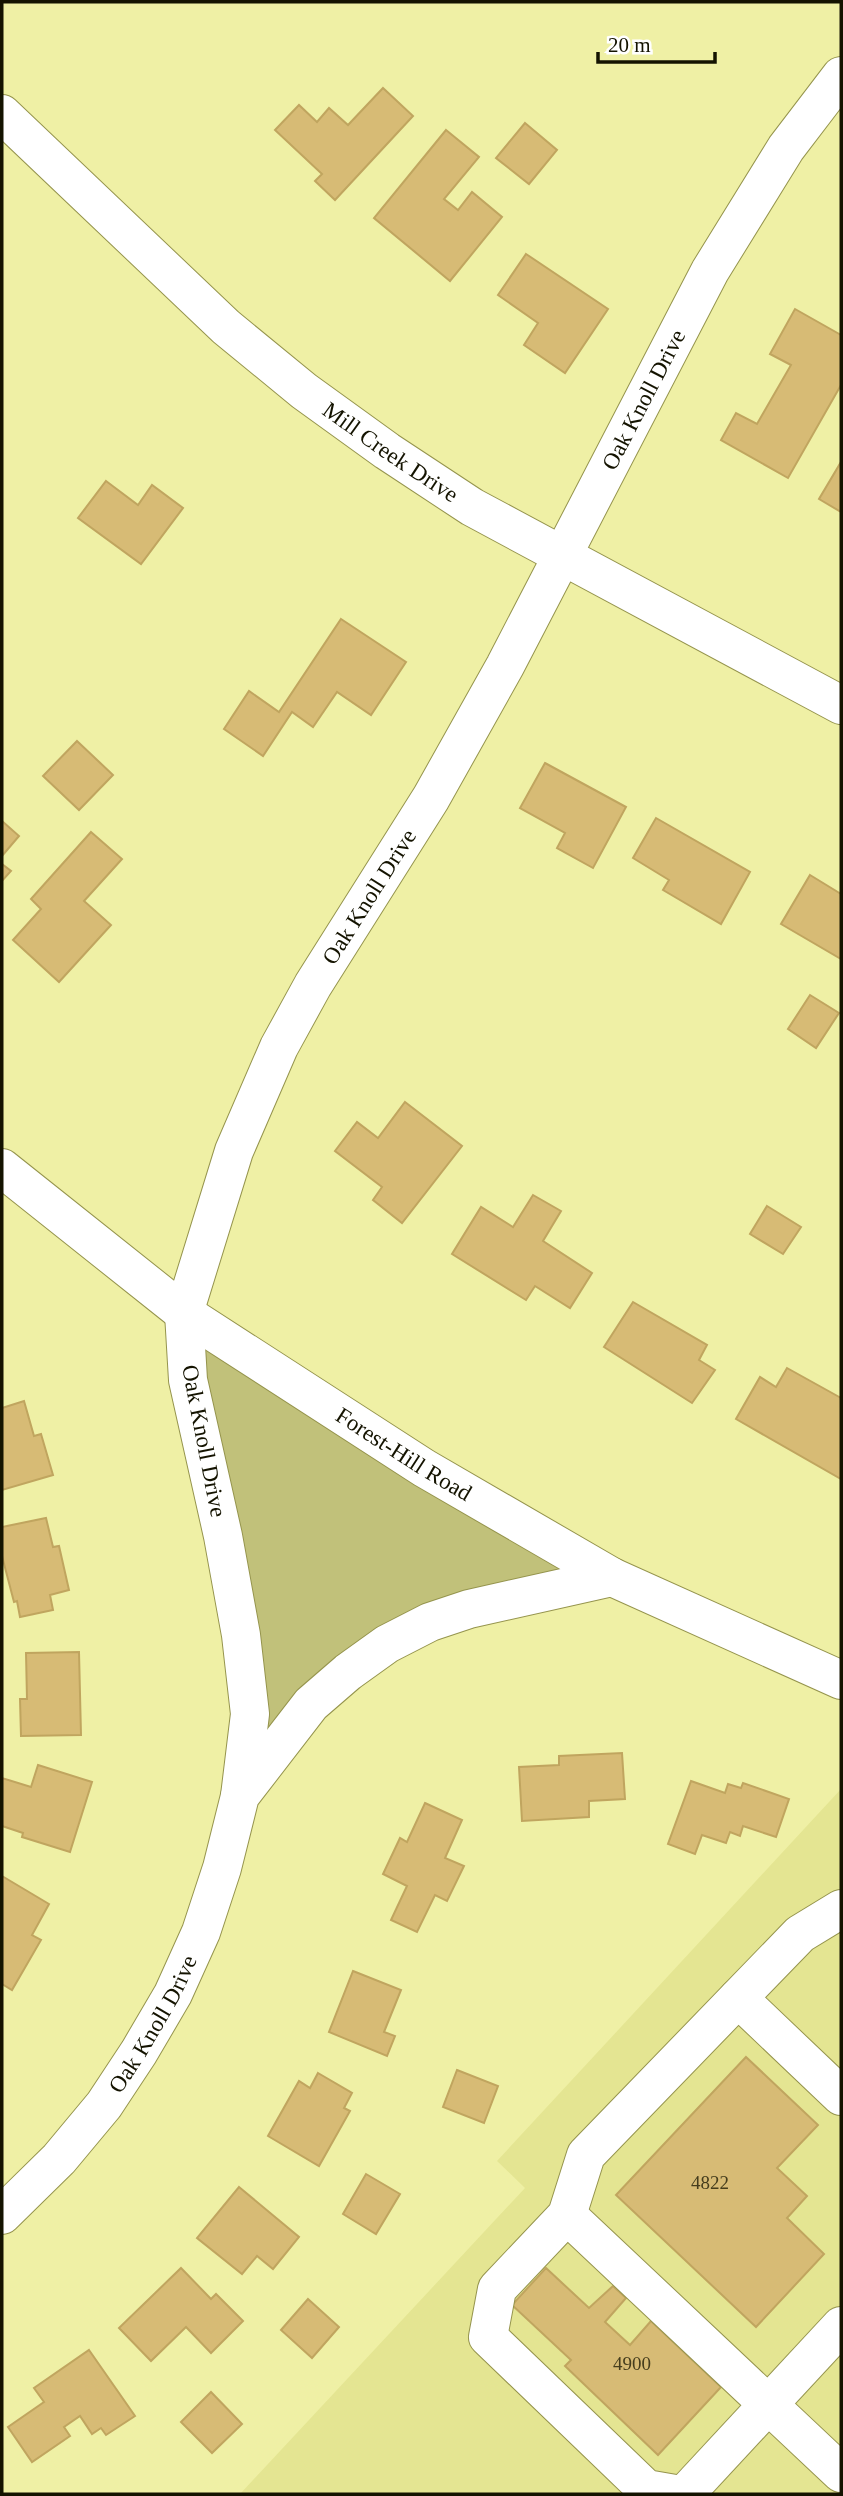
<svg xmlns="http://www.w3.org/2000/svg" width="843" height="2496" viewBox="0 0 843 2496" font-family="Georgia,serif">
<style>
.built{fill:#e4e592}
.green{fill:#c1c17a}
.building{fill:#d7bb75;stroke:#c0a55f;stroke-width:2}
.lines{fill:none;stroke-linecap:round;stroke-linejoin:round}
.minor-casing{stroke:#95944d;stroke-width:40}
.minor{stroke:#fff;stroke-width:38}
.labels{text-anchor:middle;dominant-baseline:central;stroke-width:5;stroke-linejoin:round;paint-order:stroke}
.number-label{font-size:19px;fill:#453d1d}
.street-label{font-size:23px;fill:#141300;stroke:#fff}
</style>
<rect width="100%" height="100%" fill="#eff0a5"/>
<polygon class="built" points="841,1789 841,2494 240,2494 525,2188 497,2161"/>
<polygon class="green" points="184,1313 612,1577 388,1644 240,1796 250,1714"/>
<g class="building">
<polygon points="383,88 413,116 335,200 315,181 322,174 275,130 299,105 317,122 329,108 348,125"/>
<polygon points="525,123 557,150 529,184 496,158"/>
<polygon points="446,130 479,157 444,199 458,210 472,192 502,217 450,281 374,218"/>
<polygon points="526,254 608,309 565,373 524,345 538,323 498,295"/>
<polygon points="795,309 841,335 841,385 788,478 721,440 736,413 757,424 791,365 770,354"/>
<polygon points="841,462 841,512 819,499"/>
<polygon points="106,481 138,505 152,485 183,508 141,564 78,518"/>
<polygon points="341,619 406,662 371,715 337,692 313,727 292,712 263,756 224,729 249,691 279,712"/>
<polygon points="77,741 113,775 79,810 43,776"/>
<polygon points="545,763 626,807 593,868 557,848 565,833 520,808"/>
<polygon points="656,818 750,872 721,924 663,890 669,880 633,858"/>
<polygon points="2,821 19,836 2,856"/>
<polygon points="91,832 122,859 84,901 111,925 59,982 13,940 41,909 31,899"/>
<polygon points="2,864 11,871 2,881"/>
<polygon points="810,875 841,894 841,959 781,924"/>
<polygon points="810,995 839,1013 816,1048 788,1029"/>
<polygon points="405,1102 462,1146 402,1223 373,1200 382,1187 335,1151 357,1122 378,1138"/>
<polygon points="533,1195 561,1211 543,1241 592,1273 570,1308 535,1286 526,1300 452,1254 481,1207 513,1227"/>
<polygon points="767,1206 801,1227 783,1254 750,1234"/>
<polygon points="633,1302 707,1345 699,1360 715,1370 692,1403 604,1347"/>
<polygon points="787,1368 841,1398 841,1479 736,1419 760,1377 776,1387"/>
<polygon points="24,1401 34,1436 41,1434 53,1475 2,1490 2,1408"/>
<polygon points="46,1518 53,1547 59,1546 69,1590 50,1595 53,1610 20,1617 17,1601 14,1602 2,1556 2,1527"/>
<polygon points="79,1652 81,1735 21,1736 20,1699 27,1699 26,1653"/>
<polygon points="622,1753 625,1799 589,1801 589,1817 522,1821 519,1767 559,1765 559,1756"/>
<polygon points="38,1765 92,1782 70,1852 22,1837 23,1833 2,1826 2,1778 31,1787"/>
<polygon points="691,1781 725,1793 728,1784 741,1788 743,1783 789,1799 776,1837 743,1826 740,1836 730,1832 726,1843 702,1835 695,1854 668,1844"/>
<polygon points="425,1803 462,1820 445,1858 464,1866 447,1901 435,1895 417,1932 391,1920 407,1886 383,1874 400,1838 407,1842"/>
<polygon points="2,1876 49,1904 32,1935 41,1940 12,1990 2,1984"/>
<polygon points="353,1971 401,1990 384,2032 395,2036 387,2056 329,2032"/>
<polygon points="746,2057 818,2125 777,2168 807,2196 787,2218 824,2254 756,2327 616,2195"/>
<polygon points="457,2070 498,2086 484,2123 443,2107"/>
<polygon points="318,2073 352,2093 344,2108 350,2111 319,2166 268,2136 299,2081 310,2088"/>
<polygon points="366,2174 400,2194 376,2234 343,2214"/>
<polygon points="239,2187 299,2237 273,2269 257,2256 242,2274 197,2238"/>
<polygon points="181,2268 211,2299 216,2294 243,2321 211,2353 186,2327 151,2361 119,2328"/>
<polygon points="546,2268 589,2308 613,2286 626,2298 605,2322 630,2345 651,2321 721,2387 658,2455 565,2366 571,2360 512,2305"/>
<polygon points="308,2299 339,2327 312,2358 281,2330"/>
<polygon points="89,2350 135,2416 106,2435 101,2428 92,2434 80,2416 64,2427 70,2436 32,2462 8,2427 44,2402 34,2388"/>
<polygon points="211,2392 242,2424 212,2453 181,2422"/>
</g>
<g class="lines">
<g class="minor-casing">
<g id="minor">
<path id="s1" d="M2,114L226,327L304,391L387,451L472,507L841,705"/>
<path id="s2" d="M2,1168L184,1313L424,1468L612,1577L841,1680"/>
<path id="s3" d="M240,1796L250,1714L241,1635L223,1536L188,1380L184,1313L234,1151L279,1047L313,985L431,798L505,666L710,271L786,148L841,76"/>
<polyline points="738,1998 841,2096"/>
<path id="s4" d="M2,2215L59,2159L104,2105L139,2052L173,1994L201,1932L222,1868L240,1796L311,1704L348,1672L387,1644L430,1622L469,1609L612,1577"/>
<polyline points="567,2215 841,2473"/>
<polyline points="675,2494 646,2489 488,2337 497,2289 567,2215 586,2155 800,1934 841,1909"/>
<polyline points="685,2494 841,2326"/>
</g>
</g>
<use href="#minor" class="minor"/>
</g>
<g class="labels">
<g class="number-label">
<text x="710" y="2182">4822</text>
<text x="632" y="2363">4900</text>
</g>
<g class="street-label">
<text stroke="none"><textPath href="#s3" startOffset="1516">Oak Knoll Drive</textPath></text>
<text stroke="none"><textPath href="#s1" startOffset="516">Mill Creek Drive</textPath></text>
<text stroke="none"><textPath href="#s3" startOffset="948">Oak Knoll Drive</textPath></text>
<text transform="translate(204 1441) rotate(79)">Oak Knoll Drive</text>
<text stroke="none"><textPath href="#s2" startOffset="494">Forest-Hill Road</textPath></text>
<text stroke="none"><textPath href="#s4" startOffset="245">Oak Knoll Drive</textPath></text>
</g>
</g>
<rect width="843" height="2496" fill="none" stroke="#141300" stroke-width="7"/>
<path d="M598 52v10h117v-10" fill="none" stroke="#141300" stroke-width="3.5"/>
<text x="608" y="52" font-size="21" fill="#141300" stroke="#ffffff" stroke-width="5" paint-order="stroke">20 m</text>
</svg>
